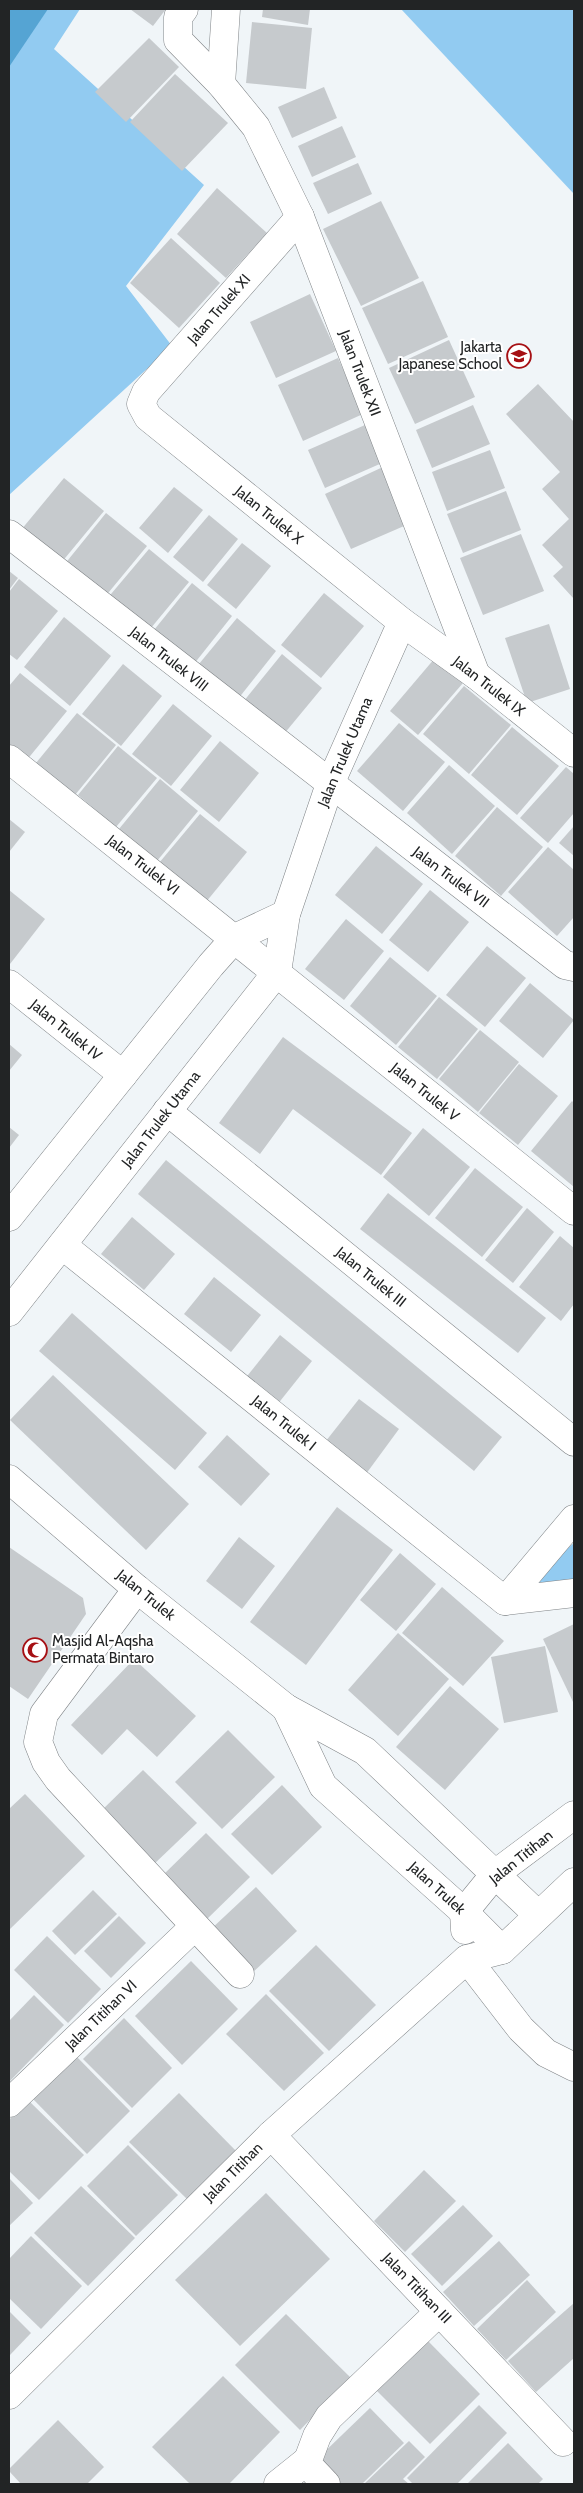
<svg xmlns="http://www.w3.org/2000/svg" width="583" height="2493" viewBox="0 0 583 2493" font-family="Cabin,sans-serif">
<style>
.green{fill:#92cbf1}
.water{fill:#55a4d3}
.building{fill:#c6cacd}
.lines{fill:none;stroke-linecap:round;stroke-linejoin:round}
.minor-casing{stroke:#7f8386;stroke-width:29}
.minor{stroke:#fff;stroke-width:28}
.labels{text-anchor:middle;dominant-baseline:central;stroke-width:4;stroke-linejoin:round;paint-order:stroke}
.street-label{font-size:15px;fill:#222425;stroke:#fff}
.poi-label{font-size:15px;fill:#222425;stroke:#fff;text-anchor:end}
</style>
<rect width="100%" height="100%" fill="#f0f5f8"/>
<g class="green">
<polygon points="9,9 80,9 54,49 204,185 126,286 172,346 9,495"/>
<polygon points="401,9 574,9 574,194"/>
<polygon points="574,1543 574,1589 505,1601"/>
</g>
<polygon class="water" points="9,9 48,9 9,67"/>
<g class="building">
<polygon points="130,9 166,9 153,26"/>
<polygon points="263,9 310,9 308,25 262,17"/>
<polygon points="252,22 312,28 306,89 246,83"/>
<polygon points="149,38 179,67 126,122 95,92"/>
<polygon points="175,74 228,123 182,171 130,122"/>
<polygon points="324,87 337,118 292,138 278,107"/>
<polygon points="342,126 356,157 312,177 298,146"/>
<polygon points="358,163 372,194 328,214 313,183"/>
<polygon points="217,188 267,233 226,278 177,234"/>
<polygon points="381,201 419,278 361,306 323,229"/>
<polygon points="171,238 220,283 179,328 130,283"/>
<polygon points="423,281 448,337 388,364 362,308"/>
<polygon points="310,294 336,351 276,378 250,322"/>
<polygon points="449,340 475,397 415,424 389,368"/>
<polygon points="338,358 363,414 303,441 278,385"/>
<polygon points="538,384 574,422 574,599 553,576 563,567 542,545 569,519 542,489 560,472 506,414"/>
<polygon points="473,405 490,444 432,468 416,430"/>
<polygon points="365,425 382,463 325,488 308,450"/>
<polygon points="490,450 505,488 447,511 432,472"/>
<polygon points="385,466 411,523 351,549 325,494"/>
<polygon points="64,478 104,511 61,563 21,530"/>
<polygon points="174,487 203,510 168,553 139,528"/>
<polygon points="506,491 521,530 463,553 447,514"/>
<polygon points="106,513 147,546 104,598 64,565"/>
<polygon points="209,515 238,539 203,582 173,557"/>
<polygon points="521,534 544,591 483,615 460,558"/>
<polygon points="242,543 271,566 236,609 207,585"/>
<polygon points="149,549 189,582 146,634 106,600"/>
<polygon points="9,571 18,578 9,590"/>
<polygon points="19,579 58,611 17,660 9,654 9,592"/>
<polygon points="192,583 232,616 190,669 150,635"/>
<polygon points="324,593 364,626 321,678 281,645"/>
<polygon points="64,617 111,656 70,706 24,667"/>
<polygon points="237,618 276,651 234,704 194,670"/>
<polygon points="549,624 570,689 527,703 505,638"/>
<polygon points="282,654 322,688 279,740 239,707"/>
<polygon points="435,658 463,683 418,735 390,711"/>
<polygon points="123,664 162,696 121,746 82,714"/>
<polygon points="20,673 67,711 26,761 9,746 9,686"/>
<polygon points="464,686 511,725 469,774 423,734"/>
<polygon points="173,704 212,736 171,786 132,754"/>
<polygon points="77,713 116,745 75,795 36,763"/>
<polygon points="399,723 445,762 403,811 357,771"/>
<polygon points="512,727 559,766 517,815 471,775"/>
<polygon points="220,741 259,773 219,822 180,790"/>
<polygon points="118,746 157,778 116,827 78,795"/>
<polygon points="449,765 495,806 452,854 407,813"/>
<polygon points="566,767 574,774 574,813 548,843 520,818"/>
<polygon points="160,779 198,811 157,861 119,829"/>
<polygon points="497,807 543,847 501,896 455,856"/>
<polygon points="200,814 247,852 206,902 159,863"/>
<polygon points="9,819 25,832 9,852"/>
<polygon points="574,826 574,856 559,843"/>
<polygon points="376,846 423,884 382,934 335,895"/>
<polygon points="548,847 574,870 574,917 557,936 508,892"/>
<polygon points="9,890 45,919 10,964 9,962"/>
<polygon points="430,890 469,922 428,972 389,940"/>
<polygon points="346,919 384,951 344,1000 305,969"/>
<polygon points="487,946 526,978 485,1027 446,995"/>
<polygon points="390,957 437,996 396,1045 350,1006"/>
<polygon points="530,983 574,1020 543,1058 499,1021"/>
<polygon points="439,997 478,1029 437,1079 398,1047"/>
<polygon points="480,1030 519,1062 478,1112 439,1079"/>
<polygon points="283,1037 412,1133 381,1175 293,1109 260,1154 219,1123"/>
<polygon points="9,1044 22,1055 9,1071"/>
<polygon points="519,1064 558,1096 518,1145 479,1113"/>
<polygon points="572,1101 574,1103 574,1187 531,1151"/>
<polygon points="9,1127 19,1135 9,1148"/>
<polygon points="423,1128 470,1167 429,1216 383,1177"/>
<polygon points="166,1160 502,1437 474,1471 138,1194"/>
<polygon points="475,1168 523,1207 482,1257 435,1218"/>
<polygon points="388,1193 546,1318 518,1353 360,1229"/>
<polygon points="527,1208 554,1232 513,1283 485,1260"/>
<polygon points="132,1217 175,1254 144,1290 101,1254"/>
<polygon points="560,1236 574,1248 574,1304 561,1321 519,1287"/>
<polygon points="214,1277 261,1315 231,1352 184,1314"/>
<polygon points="72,1313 207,1433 175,1470 39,1351"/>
<polygon points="280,1335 312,1361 277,1405 244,1380"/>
<polygon points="53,1375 189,1504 146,1550 10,1420"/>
<polygon points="359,1399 399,1429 363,1478 322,1446"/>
<polygon points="227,1435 270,1474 241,1506 198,1467"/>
<polygon points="337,1507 393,1550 306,1665 250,1622"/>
<polygon points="239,1537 275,1566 242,1609 206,1581"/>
<polygon points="9,1547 83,1598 86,1614 28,1699 9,1686"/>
<polygon points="400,1553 436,1584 396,1631 360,1600"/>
<polygon points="442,1587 504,1641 463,1686 402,1633"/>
<polygon points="574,1624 574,1704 543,1639"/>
<polygon points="398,1633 449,1679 398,1736 348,1690"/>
<polygon points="545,1646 558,1712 504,1723 491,1657"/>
<polygon points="134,1659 196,1716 157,1757 127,1729 102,1755 71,1725"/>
<polygon points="450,1686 499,1729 445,1790 396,1747"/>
<polygon points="228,1730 275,1777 222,1829 175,1782"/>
<polygon points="143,1770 197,1823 152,1866 99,1813"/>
<polygon points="282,1785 322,1827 272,1875 231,1834"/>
<polygon points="25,1794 85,1856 9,1930 9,1809"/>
<polygon points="206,1833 250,1877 205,1921 161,1877"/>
<polygon points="256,1887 297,1931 251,1974 210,1930"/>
<polygon points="93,1890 117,1914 75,1955 52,1931"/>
<polygon points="119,1916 146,1943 111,1978 84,1951"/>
<polygon points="47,1936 101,1989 68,2023 14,1970"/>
<polygon points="316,1945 376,2005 329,2051 269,1991"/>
<polygon points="191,1961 238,2009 182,2065 135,2016"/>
<polygon points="266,1994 324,2053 284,2091 226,2034"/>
<polygon points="34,1995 64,2025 9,2082 9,2021"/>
<polygon points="124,2018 172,2068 132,2108 83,2059"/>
<polygon points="75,2055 130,2111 87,2154 32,2098"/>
<polygon points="179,2093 238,2153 189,2201 129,2142"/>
<polygon points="28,2100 84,2155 39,2200 9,2171 9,2120"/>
<polygon points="128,2145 178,2195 136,2236 87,2186"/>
<polygon points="424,2170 456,2201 405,2252 374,2221"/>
<polygon points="9,2178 33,2203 9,2226"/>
<polygon points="81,2186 135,2238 88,2286 34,2233"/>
<polygon points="266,2193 330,2259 240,2346 175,2280"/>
<polygon points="463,2205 493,2236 442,2286 411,2254"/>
<polygon points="31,2236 82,2286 41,2329 9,2298 9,2259"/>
<polygon points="499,2241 530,2275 474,2326 443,2292"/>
<polygon points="527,2280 556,2312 506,2360 477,2329"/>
<polygon points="574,2303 574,2358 536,2392 508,2361"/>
<polygon points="9,2311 31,2333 9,2356"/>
<polygon points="286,2314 351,2378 300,2430 235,2365"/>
<polygon points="428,2341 480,2394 430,2444 377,2391"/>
<polygon points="223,2376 280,2432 229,2484 190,2484 152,2447"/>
<polygon points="479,2405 507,2433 457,2484 413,2484 407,2478"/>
<polygon points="370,2408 404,2443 362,2484 338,2484 315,2461"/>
<polygon points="58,2420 104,2467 87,2484 21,2484 9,2471 9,2469"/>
<polygon points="409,2441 425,2457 403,2479 409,2484 364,2484"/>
<polygon points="508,2443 543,2479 538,2484 467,2484"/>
</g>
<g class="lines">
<g class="minor-casing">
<g id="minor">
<polyline points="184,9 178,17 178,40 221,84 256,127 300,217 476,675"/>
<polyline points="221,84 226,9"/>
<polyline points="300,217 146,392 141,404 148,417 402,622 476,675 574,753"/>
<polyline points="9,534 565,965 574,967"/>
<polyline points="9,759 574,1211"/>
<polyline points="9,984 123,1075"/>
<polyline points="167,1111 574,1442"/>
<polyline points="9,1217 211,965 235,938 286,914"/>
<polyline points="62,1245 505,1601 574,1593"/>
<polyline points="9,1312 277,972 286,914 330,784 402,622"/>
<polyline points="9,1479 137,1589 286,1708 365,1751 537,1914"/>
<polyline points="137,1589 44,1714 38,1742 46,1762 58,1779 240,1974"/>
<polyline points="505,1601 574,1519"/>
<polyline points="286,1708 323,1786 464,1912 502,1950"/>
<polyline points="465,1930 464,1912 495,1874 574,1815"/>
<polyline points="467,1959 521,2029 546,2053 574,2067"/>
<polyline points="9,2103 194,1927"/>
<polyline points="271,2135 563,2442"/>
<polyline points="9,2395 271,2135 467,1959 502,1950 574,1882"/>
<polyline points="278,2484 308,2460"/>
<polyline points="326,2484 310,2467 308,2460 317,2436 329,2417 439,2312"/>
</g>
</g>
<use href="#minor" class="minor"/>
</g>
<defs>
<g id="school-ring" transform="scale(1.25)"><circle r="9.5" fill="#fff" stroke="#a61014" stroke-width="1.5"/><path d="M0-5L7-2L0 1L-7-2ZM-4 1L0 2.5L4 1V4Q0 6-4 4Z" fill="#a61014"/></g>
<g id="mosque-ring" transform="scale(1.25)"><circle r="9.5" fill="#fff" stroke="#a61014" stroke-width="1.5"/><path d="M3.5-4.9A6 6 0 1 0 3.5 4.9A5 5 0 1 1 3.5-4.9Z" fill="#a61014"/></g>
</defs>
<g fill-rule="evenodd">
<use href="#school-ring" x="519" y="356"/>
<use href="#mosque-ring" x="35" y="1650"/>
</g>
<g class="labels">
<g class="street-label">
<text transform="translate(219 309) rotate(-49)">Jalan Trulek XI</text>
<text transform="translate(360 373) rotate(69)">Jalan Trulek XII</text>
<text transform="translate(269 515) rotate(39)">Jalan Trulek X</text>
<text transform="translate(169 659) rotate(38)">Jalan Trulek VIII</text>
<text transform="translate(489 686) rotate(38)">Jalan Trulek IX</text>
<text transform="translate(345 752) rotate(-67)">Jalan Trulek Utama</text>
<text transform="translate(143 865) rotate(38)">Jalan Trulek VI</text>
<text transform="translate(451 877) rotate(37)">Jalan Trulek VII</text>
<text transform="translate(66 1030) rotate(39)">Jalan Trulek IV</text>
<text transform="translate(425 1092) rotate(39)">Jalan Trulek V</text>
<text transform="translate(161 1119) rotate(-52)">Jalan Trulek Utama</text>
<text transform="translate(371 1277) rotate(39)">Jalan Trulek III</text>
<text transform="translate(284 1423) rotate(39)">Jalan Trulek I</text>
<text transform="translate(146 1595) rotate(39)">Jalan Trulek</text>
<text transform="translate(521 1857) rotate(-39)">Jalan Titihan</text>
<text transform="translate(437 1888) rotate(42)">Jalan Trulek</text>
<text transform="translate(101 2015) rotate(-44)">Jalan Titihan VI</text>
<text transform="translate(233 2172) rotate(-45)">Jalan Titihan</text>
<text transform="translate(417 2288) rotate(46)">Jalan Titihan III</text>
</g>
<g class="poi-label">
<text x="502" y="347">Jakarta<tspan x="502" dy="17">Japanese School</tspan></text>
<text x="52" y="1641" text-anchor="start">Masjid Al-Aqsha<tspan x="52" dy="17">Permata Bintaro</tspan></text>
</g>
</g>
<rect width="583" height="2493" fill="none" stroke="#222425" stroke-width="20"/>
</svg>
